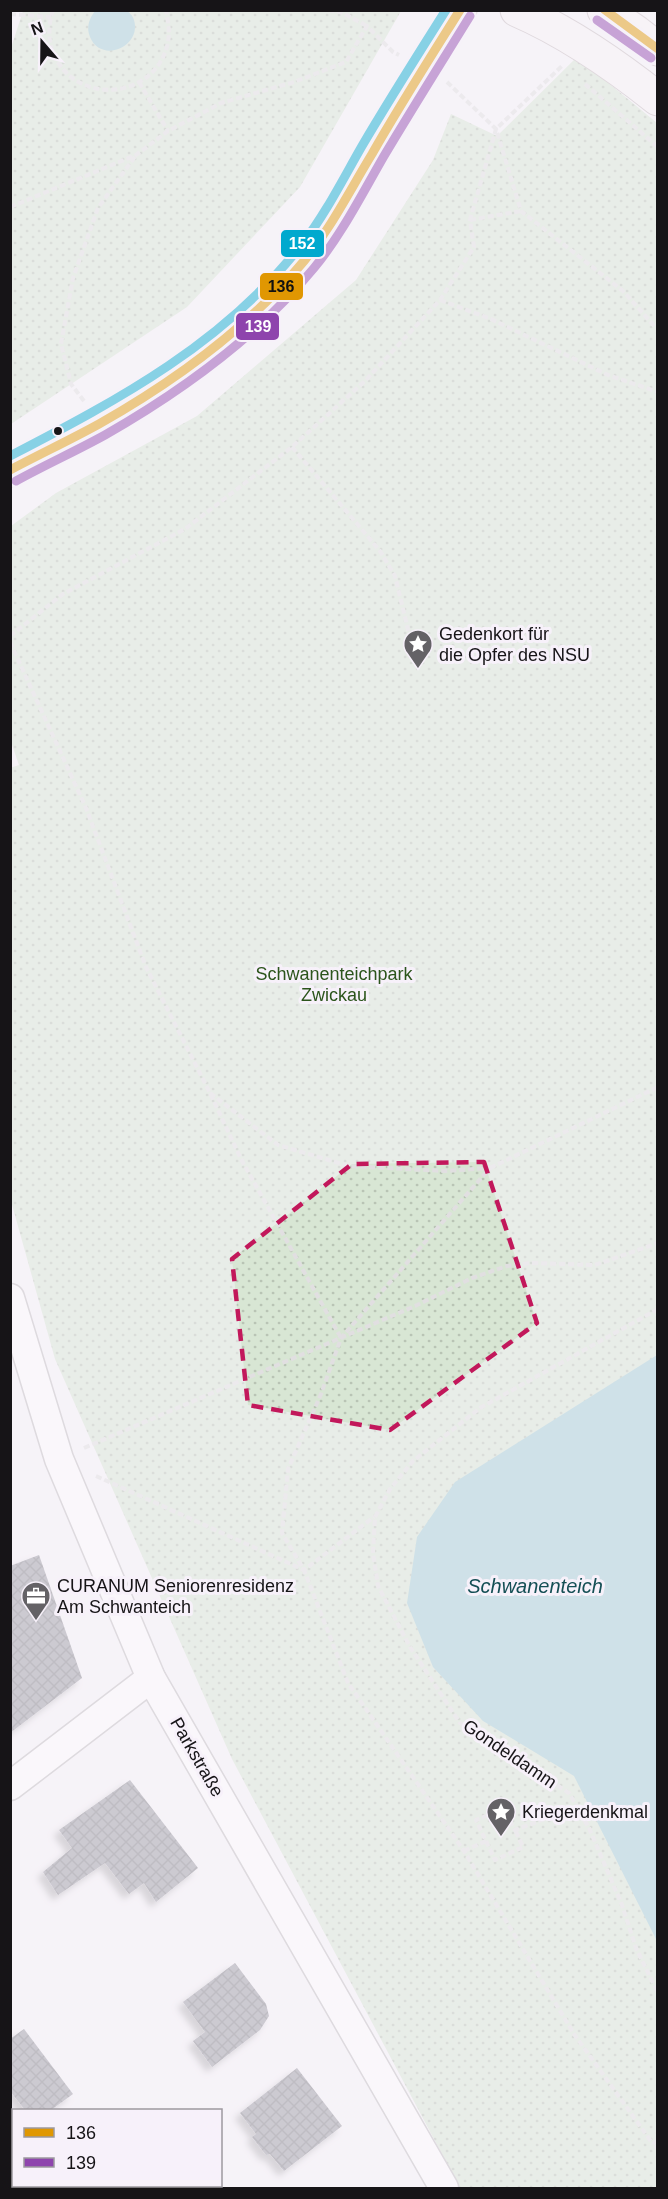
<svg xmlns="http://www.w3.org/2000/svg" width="668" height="2199" viewBox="0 0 668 2199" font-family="Helvetica,sans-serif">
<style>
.park{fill:url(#park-dots)}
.water{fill:#a0cdd4}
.building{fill:url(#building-cross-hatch);filter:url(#shadow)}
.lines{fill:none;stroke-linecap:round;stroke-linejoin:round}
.street-casing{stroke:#c0bdc0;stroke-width:31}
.primary-casing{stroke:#c4babe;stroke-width:35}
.path{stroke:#e1dfe1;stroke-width:4;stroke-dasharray:6 3;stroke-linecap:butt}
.street{stroke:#fefdfe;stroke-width:28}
.primary{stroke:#f8f3f5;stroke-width:33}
.bus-1-casing{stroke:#f7f1fa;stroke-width:14}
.bus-2-casing{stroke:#f7f1fa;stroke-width:14}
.bus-3-casing{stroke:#f7f1fa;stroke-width:14}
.bus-1{stroke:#e09702;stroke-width:9}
.bus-2{stroke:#8e44ad;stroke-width:9}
.bus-3{stroke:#00a9ce;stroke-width:9}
.marked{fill:none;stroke:#c2185b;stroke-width:4.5;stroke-dasharray:12 8;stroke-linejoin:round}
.bus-dot{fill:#161417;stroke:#f7f1fa;stroke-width:2}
.labels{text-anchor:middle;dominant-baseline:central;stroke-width:6;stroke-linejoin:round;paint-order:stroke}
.poi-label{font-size:18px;fill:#161417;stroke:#f7f1fa;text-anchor:start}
.park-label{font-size:18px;fill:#2c551c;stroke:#f7f1fa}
.street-label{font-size:18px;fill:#161417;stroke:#f7f1fa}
.water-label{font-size:20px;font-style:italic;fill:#154f55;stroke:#f7f1fa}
.line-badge{stroke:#f7f1fa;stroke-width:2}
.badge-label{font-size:16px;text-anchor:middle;font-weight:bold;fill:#fff}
.pale-badge-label{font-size:16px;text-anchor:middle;font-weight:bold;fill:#111}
</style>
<defs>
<pattern id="park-dots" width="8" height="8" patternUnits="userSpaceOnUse" patternTransform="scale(1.5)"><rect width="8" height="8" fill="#d8e6d4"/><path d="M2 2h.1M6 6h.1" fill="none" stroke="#b9c4b5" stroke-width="1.8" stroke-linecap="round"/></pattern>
<pattern id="building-cross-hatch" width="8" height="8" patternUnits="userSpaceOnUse" patternTransform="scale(1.5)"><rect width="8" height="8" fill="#9a99a3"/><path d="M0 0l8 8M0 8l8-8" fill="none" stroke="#7d7c84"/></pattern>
<filter id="shadow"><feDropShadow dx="-5.5" dy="5.5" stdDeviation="3" flood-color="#0004"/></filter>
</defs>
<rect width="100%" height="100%" fill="#f6f3f8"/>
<g class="park">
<polygon points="23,11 401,11 300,187 187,307 11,424 10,51"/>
<polygon points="577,57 657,123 657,2188 460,2188 232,1759 55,1359 11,1201 10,768 19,765 10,739 11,526 56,493 197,416 356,280 433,160 451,114 497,136"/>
</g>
<g class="water">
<path d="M96,10C105,10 116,9 124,10C129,11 133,16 134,20C142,47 101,64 90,37C86,27 89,18 96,10Z"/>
<polygon points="657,1355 657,1941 574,1776 483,1721 433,1667 407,1603 417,1537 455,1482"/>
</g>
<g class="building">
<polygon points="39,1555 82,1678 10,1733 10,1566"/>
<polygon points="130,1780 198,1868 156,1902 144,1883 129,1894 105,1863 58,1895 43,1872 72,1848 59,1830"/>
<polygon points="235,1963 266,2004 269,2016 260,2030 212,2067 193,2041 205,2032 183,2002"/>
<polygon points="24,2029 73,2094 51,2110 25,2110 10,2091 10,2039"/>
<polygon points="297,2068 342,2126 284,2171 270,2154 266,2155 252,2137 256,2134 240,2113"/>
</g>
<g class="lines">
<g class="street-casing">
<g id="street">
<polyline points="10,1298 59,1459 151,1678 444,2188"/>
<polyline points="10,1786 151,1678"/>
</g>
</g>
<g class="primary-casing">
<g id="primary">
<path d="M517,10C568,32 614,64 658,99"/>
<polyline points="604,10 636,32 658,49"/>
<path d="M10,470C40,454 70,440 99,424C175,381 248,328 304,261C331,229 351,189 372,153C400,105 430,58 460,10"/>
</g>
</g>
<g class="path">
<path d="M53,10C48,25 48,41 54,55C78,107 157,99 168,42C170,32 168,21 166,10"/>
<polyline points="283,10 311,10"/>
<polyline points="328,10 341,12 367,26"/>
<polyline points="10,14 51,17"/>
<polyline points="139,82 168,131"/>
<polyline points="447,82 496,129 521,211 623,291 658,330"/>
<polyline points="585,84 658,147"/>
<polyline points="10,207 136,155 168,131 221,103 294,82 346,62 367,26 393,52 399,55"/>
<polyline points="470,220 521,211"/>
<polyline points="440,300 491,319 608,375 658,392"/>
<polyline points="84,401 71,384 61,344 73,278 98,208 136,155"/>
<polyline points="292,447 380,551 395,576 413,650"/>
<polyline points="10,636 63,594 185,529 292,447 365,381 440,300 474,247 470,220 496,129 562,66"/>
<polyline points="10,642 86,808 146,967 210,1093 241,1159 341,1338"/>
<polyline points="210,1093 278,1145 349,1166 445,1171 490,1168 341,1338 321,1394 288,1469 282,1533 304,1570 348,1683 464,1851 574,2034 653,2144"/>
<polyline points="490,1168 658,1087"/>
<polyline points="658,1309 480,1408 413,1461 390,1489 375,1517 373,1553 378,1586 410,1647 460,1723 569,1793 589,1828 622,1905 636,1948 658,1993"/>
<polyline points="84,1448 415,1306 472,1278 507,1266 532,1263 595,1265 658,1243"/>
<polyline points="96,1476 304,1570 374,1517"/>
<polyline points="486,1841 495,1860 523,1847 515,1830"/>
<polyline points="464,1851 486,1841 476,1820 503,1809 515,1830 577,1807"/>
<polyline points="658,2140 653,2144 658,2149"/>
</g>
<use href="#street" class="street"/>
<use href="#primary" class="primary"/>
<g class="bus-1-casing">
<g id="bus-1">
<polyline points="605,10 658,49"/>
<path d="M10,470C40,454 70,440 99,424C175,381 248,328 304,261C331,228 350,190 372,154C400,105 430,58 460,10"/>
</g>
</g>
<g class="bus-2-casing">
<g id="bus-2">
<polyline points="597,20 651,58"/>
<path d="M16,481C45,465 76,451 105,435C182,391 257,337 314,268C342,234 362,194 384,156C412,109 441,63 470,16"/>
</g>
</g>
<g class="bus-3-casing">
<path id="bus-3" d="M10,456C120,399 225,343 303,243C326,213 343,179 362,146C389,100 417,56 446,10"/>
</g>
<use href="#bus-1" class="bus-1"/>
<use href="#bus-2" class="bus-2"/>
<use href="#bus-3" class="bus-3"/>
</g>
<path d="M0 0H668V2199H0ZM484,1162L537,1323L390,1430L248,1405L232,1259L352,1164Z" fill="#f6f3f8" fill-opacity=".55" fill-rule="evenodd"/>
<path class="marked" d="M484,1162L537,1323L390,1430L248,1405L232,1259L352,1164Z"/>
<defs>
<g id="sight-pin" transform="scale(1.5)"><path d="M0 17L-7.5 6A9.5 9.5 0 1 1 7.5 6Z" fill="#646266" stroke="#f7f1fa"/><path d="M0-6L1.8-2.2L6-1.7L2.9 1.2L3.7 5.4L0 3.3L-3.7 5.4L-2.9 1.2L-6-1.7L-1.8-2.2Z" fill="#fff"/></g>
<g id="office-pin" transform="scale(1.5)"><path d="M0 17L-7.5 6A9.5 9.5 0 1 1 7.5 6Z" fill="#646266" stroke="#f7f1fa"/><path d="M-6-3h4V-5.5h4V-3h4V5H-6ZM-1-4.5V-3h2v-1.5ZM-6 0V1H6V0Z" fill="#fff"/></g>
</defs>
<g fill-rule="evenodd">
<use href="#sight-pin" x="418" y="644"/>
<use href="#office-pin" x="36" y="1596"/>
<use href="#sight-pin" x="501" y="1812"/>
</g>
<circle class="bus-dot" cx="58" cy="431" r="5"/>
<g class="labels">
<g class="poi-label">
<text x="439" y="634">Gedenkort für<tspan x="439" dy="21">die Opfer des NSU</tspan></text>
<text x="57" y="1586">CURANUM Seniorenresidenz<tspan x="57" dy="21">Am Schwanteich</tspan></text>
<text x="522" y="1812">Kriegerdenkmal</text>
</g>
<g class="park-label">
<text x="334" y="974">Schwanenteichpark<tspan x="334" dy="21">Zwickau</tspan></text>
</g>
<g class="street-label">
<text transform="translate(510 1754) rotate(34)">Gondeldamm</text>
<text transform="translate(197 1757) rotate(60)">Parkstraße</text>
</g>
<g class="water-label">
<text x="535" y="1586">Schwanenteich</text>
</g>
</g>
<g class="line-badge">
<rect x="280" y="229" width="45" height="29" rx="6" fill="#00a9ce"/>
<rect x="259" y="272" width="45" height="29" rx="6" fill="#e09702"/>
<rect x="235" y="312" width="45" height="29" rx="6" fill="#8e44ad"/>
</g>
<g class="badge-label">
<text x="302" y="249">152</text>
<text x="258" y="332">139</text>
</g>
<g class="pale-badge-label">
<text x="281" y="292">136</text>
</g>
<rect width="668" height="2199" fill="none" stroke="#161417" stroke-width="24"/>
<rect x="12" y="2109" width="210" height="78" fill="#f7f1fa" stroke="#9d999f" stroke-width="1.5"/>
<rect x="24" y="2128" width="30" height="9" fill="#e09702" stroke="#9d999f" stroke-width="1.5"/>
<text x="66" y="2139" font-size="18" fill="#161417">136</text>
<rect x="24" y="2158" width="30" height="9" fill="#8e44ad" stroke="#9d999f" stroke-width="1.5"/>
<text x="66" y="2169" font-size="18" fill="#161417">139</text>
<g transform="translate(42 42) rotate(340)" stroke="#f7f1fa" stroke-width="4.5" paint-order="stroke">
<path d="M0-4.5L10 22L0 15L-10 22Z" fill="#161417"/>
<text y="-9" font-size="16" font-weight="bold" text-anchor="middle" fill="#161417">N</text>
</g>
</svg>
